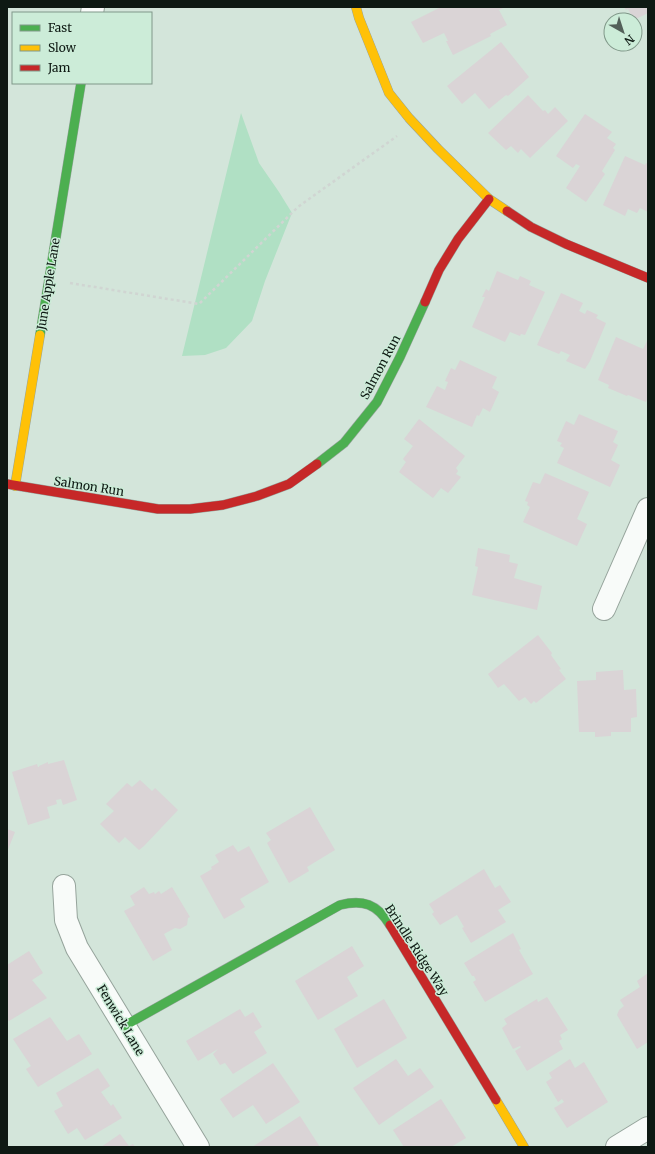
<svg xmlns="http://www.w3.org/2000/svg" width="655" height="1154" viewBox="0 0 655 1154" font-family="Merriweather,serif">
<style>
.green{fill:#b0e0c4}
.building{fill:#dad4d6}
.lines{fill:none;stroke-linecap:round;stroke-linejoin:round}
.street-casing{stroke:#96a49c;stroke-width:24}
.fast-casing{stroke:#96a49c;stroke-width:10}
.slow-casing{stroke:#96a49c;stroke-width:10}
.jam-casing{stroke:#96a49c;stroke-width:10}
.path{stroke:#d0d5d2;stroke-width:2.5;stroke-dasharray:3 3;stroke-linecap:butt}
.street{stroke:#f8fbf9;stroke-width:22}
.fast{stroke:#4caf50;stroke-width:9}
.slow{stroke:#ffc107;stroke-width:9}
.jam{stroke:#c62828;stroke-width:9}
.labels{text-anchor:middle;dominant-baseline:central;stroke-width:3;stroke-linejoin:round;paint-order:stroke}
.street-label{font-size:12px;fill:#0e1913;stroke:#ccecd8}
</style>
<rect width="100%" height="100%" fill="#d3e5da"/>
<polygon class="green" points="241,113 259,163 279,192 292,213 265,281 252,321 226,348 205,355 182,356"/>
<g class="building">
<polygon points="441,7 505,7 499,10 507,25 490,34 491,36 453,55 446,41 448,41 444,33 423,43 411,22"/>
<polygon points="624,7 648,7 648,13 634,20 628,9 626,10"/>
<polygon points="501,42 529,77 508,96 506,95 489,109 475,93 462,104 447,86"/>
<polygon points="528,95 543,111 545,110 548,114 555,107 568,121 530,158 521,149 518,153 511,146 506,150 488,133"/>
<polygon points="585,114 612,132 607,138 616,144 613,148 615,150 602,171 605,174 586,202 566,188 580,166 576,164 573,168 556,156"/>
<polygon points="625,156 645,165 646,163 648,164 648,212 640,208 637,213 628,209 625,216 603,205"/>
<polygon points="497,271 518,280 520,276 531,281 529,285 545,292 525,335 521,334 520,336 510,332 505,342 472,327 485,297 482,297 486,289 489,291"/>
<polygon points="561,293 583,303 579,311 585,314 587,310 598,315 596,318 606,323 590,361 585,369 566,361 570,355 561,351 559,354 537,345"/>
<polygon points="616,337 643,349 648,339 648,396 646,402 628,395 627,396 608,388 609,385 598,380"/>
<polygon points="460,360 497,377 492,388 499,392 490,412 483,408 479,416 477,415 472,427 426,407 437,386 445,390 448,382 445,381 451,368 455,370"/>
<polygon points="579,414 618,431 613,442 618,445 611,460 620,465 610,487 557,463 564,448 560,446 562,443 557,441 566,421 574,425"/>
<polygon points="419,419 465,456 456,468 458,471 456,474 461,477 448,493 441,488 433,498 399,472 406,462 403,459 413,446 404,439"/>
<polygon points="545,473 589,492 577,519 587,524 577,546 523,522 530,507 527,505 528,502 525,501 533,482 540,484"/>
<polygon points="478,548 510,555 509,562 518,564 514,578 542,586 537,610 472,595 478,567 475,566"/>
<polygon points="538,635 552,653 551,655 561,669 559,670 566,679 536,703 534,701 531,704 525,697 519,701 504,684 498,688 488,674"/>
<polygon points="623,670 624,690 636,689 637,717 631,718 631,732 611,732 611,736 595,737 595,732 579,732 577,681 596,680 596,672"/>
<polygon points="64,760 77,800 63,805 61,799 56,800 57,804 47,807 50,818 28,825 12,772 37,764 38,767 39,767 39,766 48,762 48,764"/>
<polygon points="140,780 152,791 155,788 178,810 144,846 139,850 125,837 119,843 100,824 114,811 106,804 127,783 132,787"/>
<polygon points="310,807 335,850 307,867 309,871 289,883 267,843 271,840 266,833"/>
<polygon points="7,829 15,832 7,852"/>
<polygon points="233,845 238,852 249,846 269,882 240,899 245,907 224,919 200,876 212,869 211,867 219,862 215,855"/>
<polygon points="484,869 495,888 500,885 511,902 498,910 506,922 471,943 462,928 464,927 457,915 440,925 432,914 434,912 429,904"/>
<polygon points="144,887 149,894 154,892 155,894 159,891 161,894 172,887 190,917 188,918 187,925 180,929 175,928 164,934 172,950 153,961 124,911 135,905 130,896"/>
<polygon points="513,933 521,949 519,950 533,974 485,1002 473,982 476,980 474,976 472,976 464,963"/>
<polygon points="352,946 364,966 347,977 358,996 318,1020 295,981"/>
<polygon points="29,951 43,973 32,980 47,998 9,1021 7,1019 7,965"/>
<polygon points="648,973 648,1042 637,1049 617,1015 619,1010 624,1006 620,1000 640,987 637,981"/>
<polygon points="547,997 568,1030 560,1035 562,1039 559,1041 563,1049 527,1071 515,1051 521,1047 520,1046 513,1049 502,1028 507,1024 504,1019 537,999 538,1002"/>
<polygon points="384,999 407,1038 357,1068 334,1029"/>
<polygon points="240,1009 245,1017 253,1012 262,1027 254,1032 267,1053 233,1074 225,1063 220,1065 213,1054 218,1049 198,1061 186,1041"/>
<polygon points="50,1017 67,1041 79,1034 92,1054 38,1087 26,1069 31,1066 13,1039"/>
<polygon points="396,1059 408,1076 420,1068 434,1087 379,1125 353,1088"/>
<polygon points="570,1059 575,1068 584,1062 608,1102 567,1128 554,1108 564,1102 562,1099 558,1102 546,1082 552,1078 549,1073"/>
<polygon points="273,1063 300,1102 266,1124 253,1105 233,1118 220,1099"/>
<polygon points="98,1068 110,1086 101,1092 111,1106 113,1104 122,1118 85,1140 77,1128 68,1134 54,1111 63,1106 56,1093"/>
<polygon points="441,1099 466,1138 451,1147 404,1147 393,1130"/>
<polygon points="300,1116 320,1147 252,1147"/>
<polygon points="120,1134 129,1146 133,1144 135,1147 101,1147"/>
</g>
<g class="lines">
<g class="street-casing">
<g id="street">
<polyline points="92,13 93,7"/>
<polyline points="604,609 648,509"/>
<polyline points="64,886 66,920 77,948 198,1147"/>
<polyline points="617,1147 648,1128"/>
</g>
</g>
<g class="fast-casing">
<g id="fast">
<polyline points="40,335 81,83"/>
<polyline points="317,464 344,443 377,402 400,357 425,302"/>
<path d="M124,1026L340,905C363,899 377,904 390,925"/>
</g>
</g>
<g class="slow-casing">
<g id="slow">
<polyline points="356,7 359,18 389,93 409,118 438,149 489,199 507,211"/>
<polyline points="15,486 40,335"/>
<polyline points="496,1100 524,1147"/>
</g>
</g>
<g class="jam-casing">
<g id="jam">
<polyline points="507,211 531,227 566,244 648,278"/>
<polyline points="425,302 439,270 458,239 489,199"/>
<polyline points="7,484 158,509 190,509 223,505 257,496 289,484 317,464"/>
<polyline points="390,925 496,1100"/>
</g>
</g>
<polyline class="path" points="70,283 199,304 298,207 397,136"/>
<use href="#street" class="street"/>
<use href="#fast" class="fast"/>
<use href="#slow" class="slow"/>
<use href="#jam" class="jam"/>
</g>
<g class="labels">
<g class="street-label">
<text transform="translate(48 284) rotate(-81)">June Apple Lane</text>
<text transform="translate(380 367) rotate(-62)">Salmon Run</text>
<text transform="translate(89 486) rotate(9)">Salmon Run</text>
<text transform="translate(417 950) rotate(57)">Brindle Ridge Way</text>
<text transform="translate(121 1020) rotate(59)">Fenwick Lane</text>
</g>
</g>
<rect width="655" height="1154" fill="none" stroke="#0e1913" stroke-width="16"/>
<rect x="12" y="12" width="140" height="72" fill="#ccecd8" stroke="#809889"/>
<rect x="20" y="25" width="20" height="6" fill="#4caf50" stroke="#809889"/>
<text x="48" y="32" font-size="12" fill="#0e1913">Fast</text>
<rect x="20" y="45" width="20" height="6" fill="#ffc107" stroke="#809889"/>
<text x="48" y="52" font-size="12" fill="#0e1913">Slow</text>
<rect x="20" y="65" width="20" height="6" fill="#c62828" stroke="#809889"/>
<text x="48" y="72" font-size="12" fill="#0e1913">Jam</text>
<g transform="translate(623 32) rotate(141)"><circle r="19" fill="#ccecd8" stroke="#809889"/>
<path d="M0-3L7 15L0 10L-7 15Z" fill="#536059"/>
<text y="-6" font-size="11" font-weight="bold" text-anchor="middle" fill="#0e1913">N</text>
</g>
</svg>
